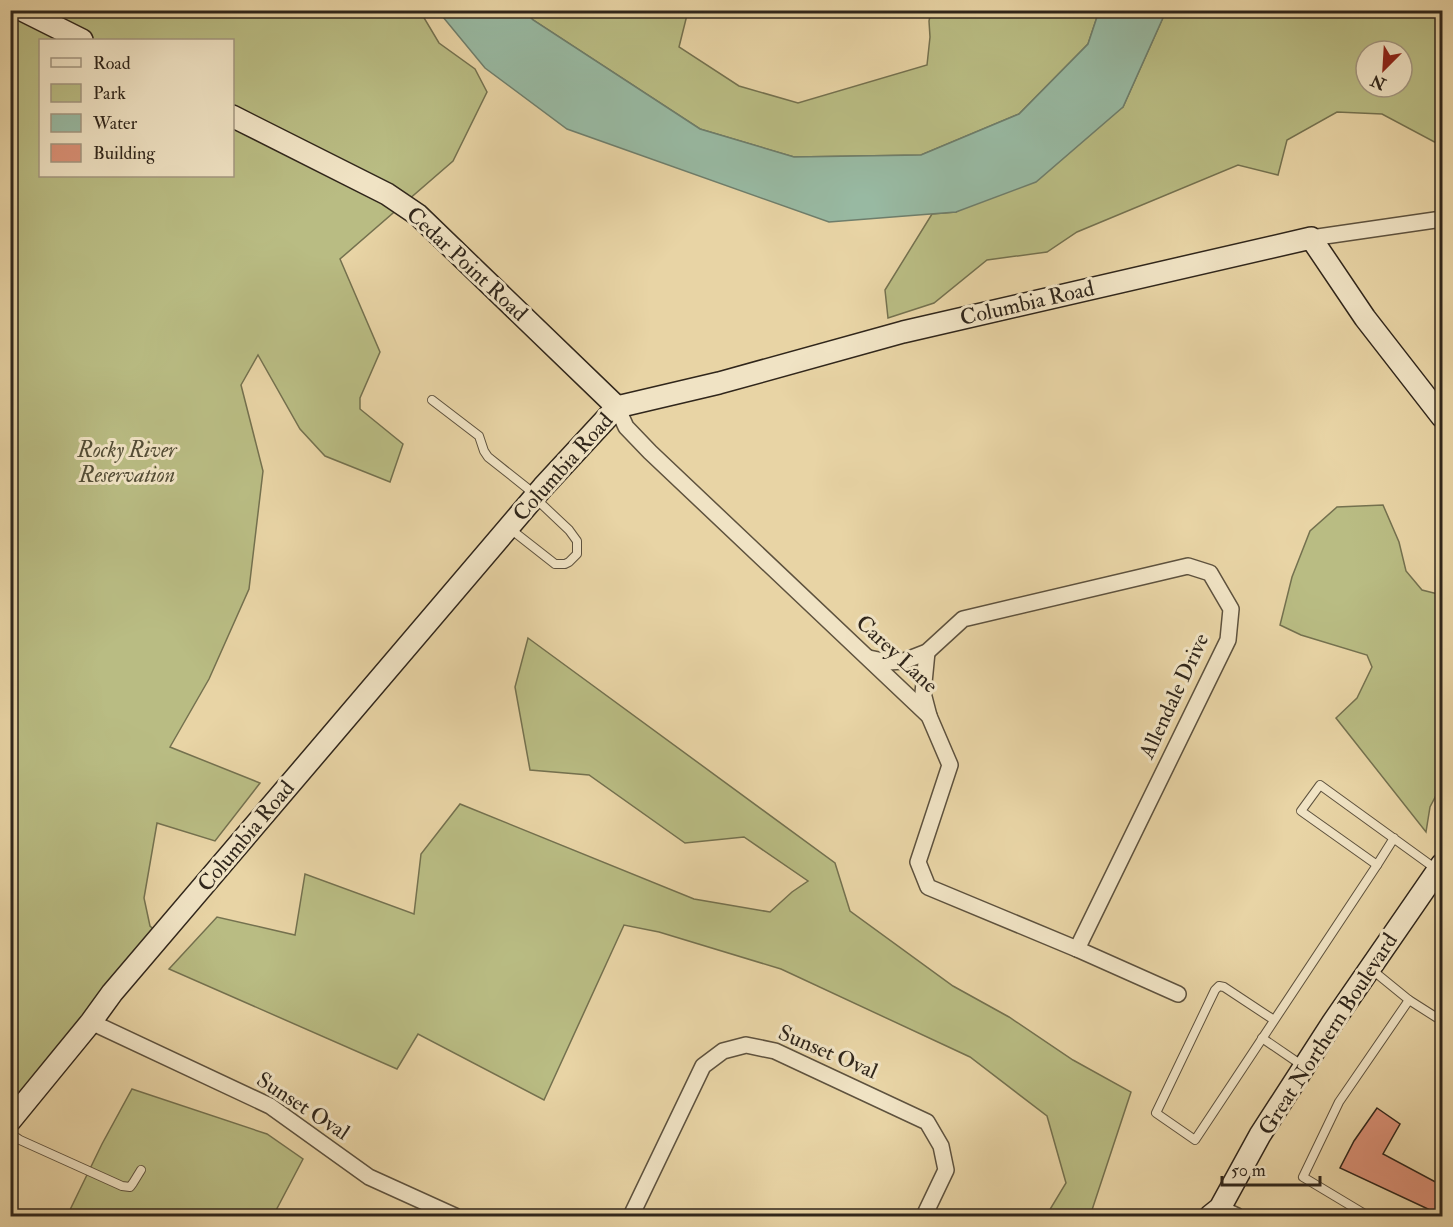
<svg xmlns="http://www.w3.org/2000/svg" width="1453" height="1227" viewBox="0 0 1453 1227" font-family="'IM FELL Double Pica',serif">
<style>
.green{fill:#b9bc83;stroke:#74714f;stroke-width:1.5;fill-rule:evenodd}
.water{fill:#98b9a2;stroke:#6e7e6c;stroke-width:1.5}
.building{fill:#db9177;stroke:#30261b;stroke-width:1.5}
.lines{fill:none;stroke-linecap:round;stroke-linejoin:round}
.lane-casing{stroke:#5e523e;stroke-width:10}
.street-casing{stroke:#5e523e;stroke-width:18}
.secondary-casing{stroke:#30261b;stroke-width:24}
.lane{stroke:#f0e3c4;stroke-width:8}
.street{stroke:#f0e3c4;stroke-width:15}
.secondary{stroke:#f0e3c4;stroke-width:21}
.labels{text-anchor:middle;dominant-baseline:central;stroke-width:6;stroke-linejoin:round;paint-order:stroke}
.street-label{font-size:22px;fill:#30261b;stroke:#f0e3c4}
.park-label{font-size:22px;font-style:italic;fill:#524c35;stroke:#f0e3c4}
</style>
<rect width="100%" height="100%" fill="#e8d4a5"/>
<filter id="stains"><feTurbulence type="fractalNoise" baseFrequency=".00333" numOctaves="4"/><feColorMatrix values="0 0 0 0 .2 0 0 0 0 .09 0 0 0 0 .02 0 0 0 .5 -.17"/></filter>
<radialGradient id="worn" r=".72"><stop offset=".6" stop-color="#630" stop-opacity="0"/><stop offset="1" stop-color="#630" stop-opacity=".3"/></radialGradient>
<g class="green">
<path d="M11,11H420L439,43L475,69L487,92L453,161L340,259L380,352L360,398V409L403,444L390,482L325,456L300,429L258,355L241,385L263,471L249,589L209,679L170,747L260,783L215,841L157,823L144,898L150,926L160,935L11,1115ZM40,40H232V176H40Z"/>
<polygon points="524,11 688,11 679,47 739,86 798,103 927,65 930,37 929,21 931,11 1099,11 1088,44 1019,114 921,155 794,157 700,129 533,20"/>
<path d="M1166,11H1442V146L1382,114L1337,112L1287,140L1278,175L1238,165L1077,232L1047,252L987,260L934,303L888,318L885,290L932,214L956,212L1123,107ZM1366,51H1402V87H1366Z"/>
<polygon points="1383,505 1399,542 1406,571 1422,590 1442,595 1442,784 1430,807 1426,832 1336,718 1357,698 1372,667 1367,655 1301,635 1280,625 1292,577 1310,531 1337,507"/>
<polygon points="528,638 835,863 850,911 953,986 1009,1017 1073,1060 1131,1092 1090,1216 1046,1216 1066,1183 1047,1116 970,1057 781,969 659,932 624,925 544,1100 418,1034 397,1069 169,969 217,917 295,935 305,874 414,914 421,854 460,804 694,899 770,912 792,892 808,881 744,837 685,843 589,775 530,770 515,687"/>
<polygon points="132,1089 267,1134 303,1159 273,1216 67,1216 102,1144"/>
</g>
<polygon class="water" points="438,11 524,11 533,20 700,129 794,157 921,155 1019,114 1088,44 1099,11 1166,11 1123,107 1036,182 956,212 829,222 567,129 485,68"/>
<polygon class="building" points="1377,1108 1400,1124 1383,1154 1443,1186 1443,1216 1340,1168 1354,1141"/>
<g class="lines">
<g class="lane-casing">
<g id="lane">
<polyline points="432,400 479,436 484,451 488,457 527,488 534,497 569,530 577,541 577,554 569,562 565,564 555,564 509,528"/>
<polyline points="1394,838 1377,865 1301,811 1320,785 1436,869"/>
<polyline points="1371,969 1409,1000 1442,1021"/>
<polyline points="1274,1020 1224,987 1219,986 1215,990 1156,1113 1195,1140 1377,865"/>
<polyline points="1262,1038 1303,1066"/>
<polyline points="10,1133 20,1140 122,1186 130,1187 133,1183 141,1170"/>
<polyline points="1368,1216 1303,1177 1339,1102 1409,1000"/>
</g>
</g>
<g class="street-casing">
<g id="street">
<polyline points="1311,238 1442,219"/>
<polyline points="617,407 626,427 650,452 929,716 950,765 918,862 928,887 1077,949 1178,994"/>
<polyline points="927,652 923,693 929,716"/>
<polyline points="869,658 888,662 904,661 927,652 963,619 1188,566 1210,573 1231,609 1228,640 1077,949"/>
<polyline points="91,1022 270,1106 369,1177 455,1216"/>
<polyline points="1220,1208 1237,1216"/>
<polyline points="631,1216 703,1066 723,1051 746,1045 775,1051 927,1122 941,1146 946,1170 924,1216"/>
</g>
</g>
<g class="secondary-casing">
<g id="secondary">
<polyline points="22,10 82,40"/>
<polyline points="232,116 387,194 418,215 617,407"/>
<polyline points="10,1121 91,1022 112,993 543,487 617,407 719,383 903,332 1311,238 1365,318 1442,417"/>
<polyline points="1210,1216 1220,1208 1260,1135 1333,1022 1442,864"/>
</g>
</g>
<use href="#lane" class="lane"/>
<use href="#street" class="street"/>
<use href="#secondary" class="secondary"/>
</g>
<g class="labels">
<g class="street-label">
<text transform="translate(467 264) rotate(43)">Cedar Point Road</text>
<text transform="translate(1027 303) rotate(-13)">Columbia Road</text>
<text transform="translate(563 467) rotate(-48)">Columbia Road</text>
<text transform="translate(897 654) rotate(43)">Carey Lane</text>
<text transform="translate(1174 696) rotate(-65)">Allendale Drive</text>
<text transform="translate(246 836) rotate(-50)">Columbia Road</text>
<text transform="translate(1328 1034) rotate(-57)">Great Northern Boulevard</text>
<text transform="translate(828 1052) rotate(23)">Sunset Oval</text>
<text transform="translate(303 1106) rotate(33)">Sunset Oval</text>
</g>
<g class="park-label">
<text x="127" y="450">Rocky River<tspan x="127" dy="25">Reservation</tspan></text>
</g>
</g>
<rect width="1453" height="1227" fill="none" stroke="#e8d4a5" stroke-width="36"/>
<rect x="12" y="12" width="1429" height="1203" fill="none" stroke="#30261b" stroke-width="3"/>
<rect x="18" y="18" width="1417" height="1191" fill="none" stroke="#30261b" stroke-width="1.5"/>
<rect x="39" y="39" width="195" height="138" fill="#f0e3c4" stroke="#a39780" stroke-width="1.5"/>
<rect x="51" y="58" width="30" height="9" fill="#f0e3c4" stroke="#a39780" stroke-width="1.5"/>
<text x="93" y="69" font-size="18" fill="#30261b">Road</text>
<rect x="51" y="84" width="30" height="18" fill="#b9bc83" stroke="#a39780" stroke-width="1.5"/>
<text x="93" y="99" font-size="18" fill="#30261b">Park</text>
<rect x="51" y="114" width="30" height="18" fill="#98b9a2" stroke="#a39780" stroke-width="1.5"/>
<text x="93" y="129" font-size="18" fill="#30261b">Water</text>
<rect x="51" y="144" width="30" height="18" fill="#db9177" stroke="#a39780" stroke-width="1.5"/>
<text x="93" y="159" font-size="18" fill="#30261b">Building</text>
<g transform="translate(1384 69) rotate(204)"><circle r="28" fill="#f0e3c4" stroke="#a39780" stroke-width="1.5"/>
<path d="M0-4.5L10 22L0 15L-10 22Z" fill="#8f2418"/>
<text y="-9" font-size="16" font-weight="bold" text-anchor="middle" fill="#30261b">N</text>
</g>
<path d="M1222 1176v9h98v-9" fill="none" stroke="#30261b" stroke-width="3"/>
<text x="1231" y="1176" font-size="18" fill="#30261b" stroke="#f0e3c4" stroke-width="4.5" paint-order="stroke">50 m</text>
<rect width="100%" height="100%" filter="url(#stains)"/>
<rect width="100%" height="100%" fill="url(#worn)"/>
</svg>
